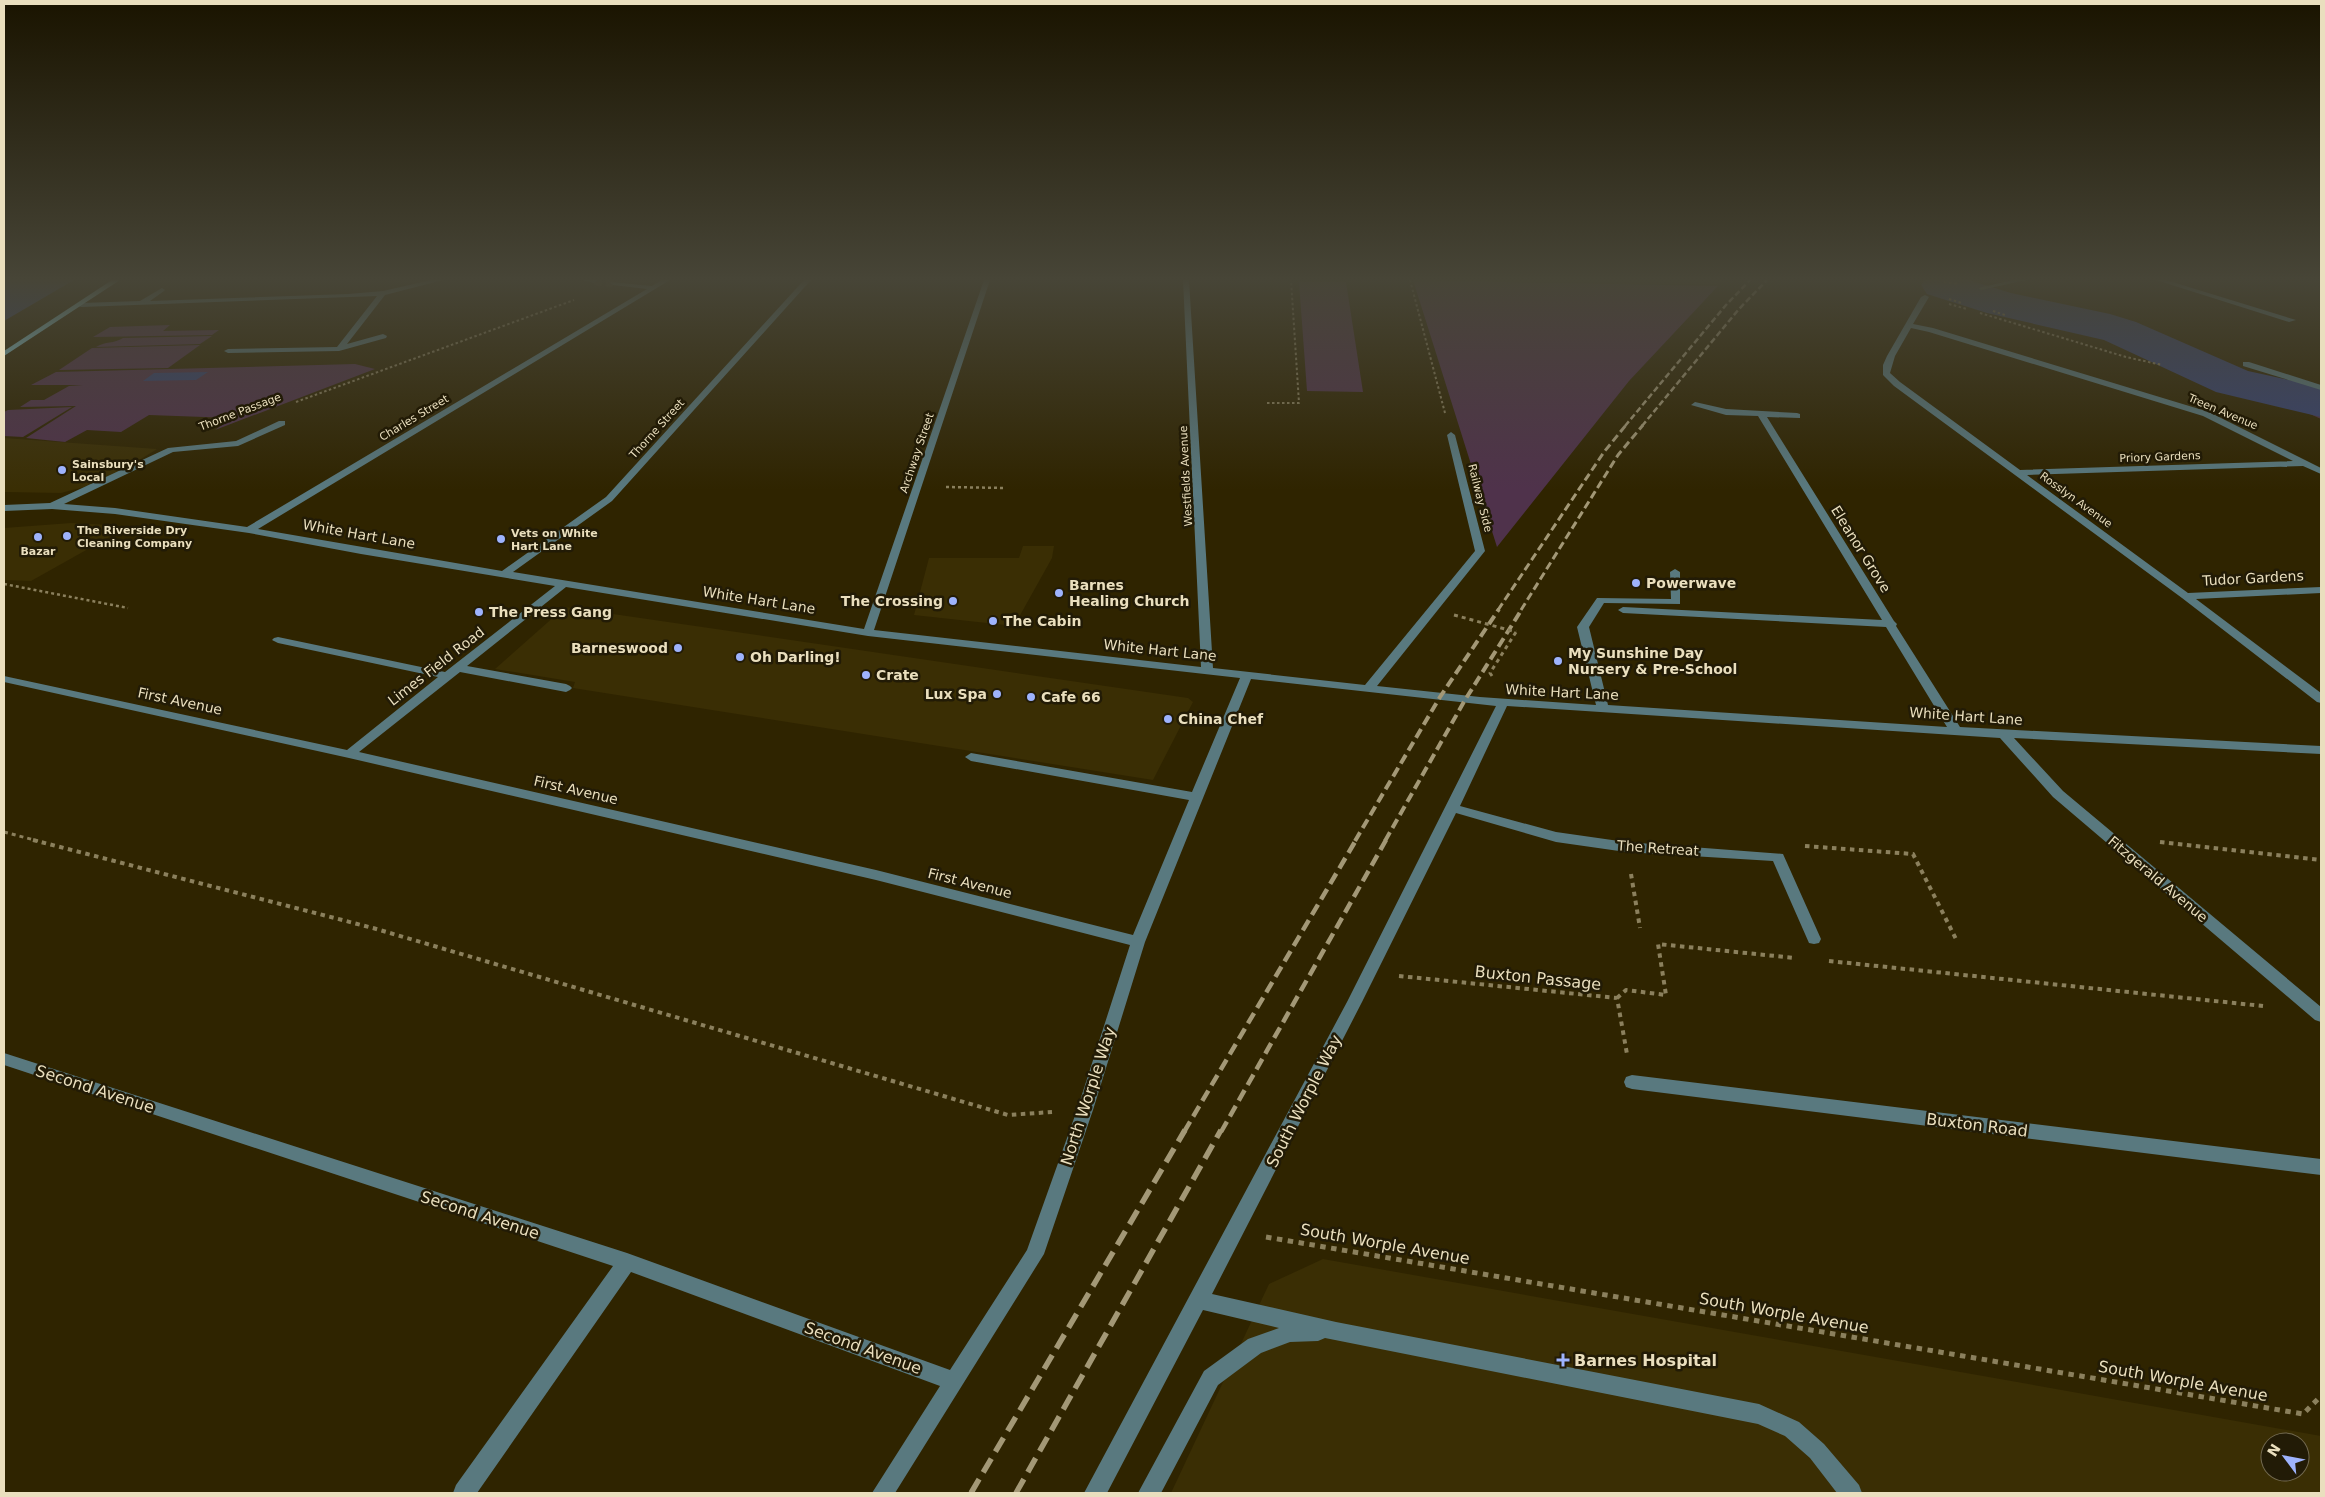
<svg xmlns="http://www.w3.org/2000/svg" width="2325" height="1497" viewBox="0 0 2325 1497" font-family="'DejaVu Sans',sans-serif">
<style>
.built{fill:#3a2e04;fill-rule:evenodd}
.green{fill:#4f324b}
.water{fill:#364273}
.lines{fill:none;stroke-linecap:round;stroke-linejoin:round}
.river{fill:#364273;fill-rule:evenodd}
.minor-tunnel{stroke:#4b401c;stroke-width:8;stroke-dasharray:8 4;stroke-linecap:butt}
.path-far4{stroke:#8b805d;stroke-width:2;stroke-dasharray:2.5 2.5;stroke-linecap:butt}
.path-far3{stroke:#8b805d;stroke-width:2.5;stroke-dasharray:3 3;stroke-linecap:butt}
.path-far2{stroke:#8b805d;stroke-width:3;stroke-dasharray:4 4;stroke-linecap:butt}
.path-far1{stroke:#8b805d;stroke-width:4;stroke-dasharray:4.5 4.5;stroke-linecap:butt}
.path{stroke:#8b805d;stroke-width:5;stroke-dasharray:5.5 5.5;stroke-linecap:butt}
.minor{fill:#59797f;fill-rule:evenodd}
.major{fill:#88cedb;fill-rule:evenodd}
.rail-far4{stroke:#a39876;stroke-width:2.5;stroke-dasharray:6 3;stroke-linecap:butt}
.rail-far3{stroke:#a39876;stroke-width:3;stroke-dasharray:8 4;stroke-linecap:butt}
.rail-far2{stroke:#a39876;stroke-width:4;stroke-dasharray:10 5;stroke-linecap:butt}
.rail-far1{stroke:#a39876;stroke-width:4.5;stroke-dasharray:12 6;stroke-linecap:butt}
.rail{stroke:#a39876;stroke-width:5.5;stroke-dasharray:16 8;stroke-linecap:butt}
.path-bridge{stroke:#8b805d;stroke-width:3;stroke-dasharray:4 4;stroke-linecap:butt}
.poi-dot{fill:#9eb3fd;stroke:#221b06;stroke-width:2}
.labels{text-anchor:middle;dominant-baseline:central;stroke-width:5;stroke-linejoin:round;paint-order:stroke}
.far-street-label{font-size:11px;fill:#eadfbe;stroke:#221b06}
.far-poi-label{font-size:11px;font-weight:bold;fill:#eadfbe;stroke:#221b06;text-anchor:start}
.street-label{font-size:14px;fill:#eadfbe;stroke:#221b06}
.poi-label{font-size:14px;font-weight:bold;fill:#eadfbe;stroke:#221b06;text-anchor:start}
.near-street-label{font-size:16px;fill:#eadfbe;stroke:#221b06}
.near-poi-label{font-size:16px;font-weight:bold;fill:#eadfbe;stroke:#221b06;text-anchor:start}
</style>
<rect width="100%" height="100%" fill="#2f2400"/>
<g class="built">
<polygon points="1413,280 1722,280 1718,286"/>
<polygon points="4,438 157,449 112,477 88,486 61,493 4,492"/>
<polygon points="71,523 129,526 31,581 4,580 4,528"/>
<polygon points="1023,546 1054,546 1052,558 1014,626 914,615 929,558 1019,558"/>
<polygon points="565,607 1188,698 1193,702 1153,780 573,688 575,682 495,669"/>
<path d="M1323,1259L2321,1436V1493H1171L1269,1284ZM2270,1442H2300V1472H2270Z"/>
</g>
<g class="green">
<polygon points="1413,280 1451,281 1718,286 1629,381 1497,547"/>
<polygon points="1299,282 1346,282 1363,392 1307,391"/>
<polygon points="170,325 163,331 219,330 212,335 93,337 110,327"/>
<path d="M212,336L200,344L96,347C105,341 114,344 123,338Z"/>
<polygon points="200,345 168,368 59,370 92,348"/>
<polygon points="355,364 375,369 215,430 232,418 149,415 121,432 87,430 65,442 26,438 76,406 20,407 31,400 44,400 69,386 83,385 31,385 56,372"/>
<polygon points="2266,394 2321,405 2321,419"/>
<polygon points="72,407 23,437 4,436 4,412 8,410"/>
</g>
<g class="water">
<polygon points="4,280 74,280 4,321"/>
<polygon points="208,372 196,380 143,381 154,373"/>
</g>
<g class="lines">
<polygon class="river" points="1925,280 1969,280 2011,293 2110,314 2136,322 2248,371 2321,387 2321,417 2216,392 2104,340 1987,313 1927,294 1921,285"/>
<polyline class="minor-tunnel" points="594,281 613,283"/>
<g class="path-far4">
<polyline points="1410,280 1445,413"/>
<polyline points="1944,282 1958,284"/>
<polyline points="1949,299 1962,303"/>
<polyline points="1949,304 1967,309"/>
<polyline points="1993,311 2005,315"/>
<polyline points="1980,313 2126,357 2162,365"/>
<polyline points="296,402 574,300"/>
<polyline points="1267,403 1299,403 1291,280"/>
</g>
<g class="path-far3">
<polyline points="946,487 1005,488"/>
<polyline points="4,584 128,608"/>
</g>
<g class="path-far2">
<polyline points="1492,676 1490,673 1516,632"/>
<polyline points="4,832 38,841"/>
</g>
<g class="path-far1">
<polyline points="33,840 373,928 1008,1115 1052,1112"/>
<polyline points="2160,842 2321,860"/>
<polyline points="1805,846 1913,854 1956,939"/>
<polyline points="1631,874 1640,928"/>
<polyline points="1829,961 2263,1006"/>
<polyline points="1399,976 1617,998 1627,1054"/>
<polyline points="1617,998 1626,990 1666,995 1658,944 1795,958"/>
</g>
<polyline class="path" points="1266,1237 2303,1414 2321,1396"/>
<g class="minor">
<polygon points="431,280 443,280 385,295 347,344 383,334 387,336 386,338 339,351 228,353 224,351 228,349 337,347 377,296 81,307 77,305 81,303 140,301 162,288 165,290 164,291 150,301 348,294 383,291"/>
<polygon points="583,280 597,280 597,281 594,283"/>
<path d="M662,280H670L258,529L502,571L606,497L804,280H811L612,501L513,572L864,629L984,280H990L874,630L1201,667L1183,280H1189L1213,668L1365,685L1475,551L1447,435L1451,432L1455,435L1485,551L1377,686L1480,697L1596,705L1577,627L1597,598L1671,599L1670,572L1675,569L1680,572V604L1604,603L1589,627L1608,705L1947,727L1886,627L1623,613L1618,610L1623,607L1882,620L1758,416L1726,415L1691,405L1695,402L1726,409L1797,413L1800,414V418L1767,417L1894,621L1897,624L1896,626L1960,727L2321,746V754L2014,738L2063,791L2321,1007V1022L2315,1020L2053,797L2000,738L1507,706L1460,806L1556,832L1626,842L1783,854L1821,939L1819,943L1814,944L1809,943L1773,861L1626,852L1556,842L1456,813L1362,1002L1212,1294L1336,1322L1759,1404L1799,1422L1824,1444L1859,1485L1862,1493H1837L1810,1458L1785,1436L1758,1424L1325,1338L1318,1341L1290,1342L1261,1353L1218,1385L1161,1493H1138L1204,1371L1248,1339L1279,1328L1203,1310L1107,1493H1084L1347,1002L1496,706L1251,679L1145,942L1093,1110L1044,1254L895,1493H872L940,1386L631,1272L477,1493H453L456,1485L613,1266L4,1065V1053L627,1253L950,1370L1027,1250L1077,1110L1130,945L876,880L349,758L4,682V676L347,750L438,677L278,643L272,640L274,638L278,637L445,672L555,586L361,554L249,533L115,514L52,509L4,511V505L50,503L168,448L236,441L279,421H285V425L238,446L173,452L64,504L115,508L247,527L647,289L613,285L610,283L611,282L652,286ZM566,587L868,636L1240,678L1192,792L971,753L965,757L971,761L1189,800L1133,935L876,870L359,752L460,672L566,692L570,690L572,688L570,686L566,684L467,666Z"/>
<polygon points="2013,280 2026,280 1981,290 1978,288"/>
<polygon points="2156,280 2166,280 2296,320 2289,322"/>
<path d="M1925,295L1929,297L1913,324L1933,328L2209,412L2321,468V474L2303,466L2027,475L2188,593L2321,587V593L2196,599L2321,693V703L2317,702L2182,598L1894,386L1883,375V365L1887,356L1921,297ZM1911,328L1929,332L2203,416L2293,461L2020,470L1900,382L1890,373L1895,356Z"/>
<polygon points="2243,362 2249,362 2321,385 2321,390 2243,366"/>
<polygon points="1632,1075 2321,1159 2321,1175 1632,1089 1626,1087 1624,1082 1626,1077"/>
</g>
<polygon class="major" points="112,280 120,280 4,356 4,351"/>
<g class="rail-far4">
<polyline points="1625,426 1726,305 1750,280"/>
<polyline points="1642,426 1739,309 1767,280"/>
</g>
<g class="rail-far3">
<polyline points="1498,610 1604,452 1626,425"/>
<polyline points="1521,610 1618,455 1643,425"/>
</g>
<g class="rail-far2">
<polyline points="1355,841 1440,697 1499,609"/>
<polyline points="1385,841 1465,700 1522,609"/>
</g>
<g class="rail-far1">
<polyline points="1184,1132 1356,840"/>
<polyline points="1221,1132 1386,840"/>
</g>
<g class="rail">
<polyline points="971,1493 1185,1130"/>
<polyline points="1016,1493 1221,1130"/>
</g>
<polyline class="path-bridge" points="1454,615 1516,632"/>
</g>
<linearGradient id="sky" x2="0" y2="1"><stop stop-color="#1a1400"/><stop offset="0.57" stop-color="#474537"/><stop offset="1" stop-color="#474537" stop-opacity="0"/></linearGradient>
<rect width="2325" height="490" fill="url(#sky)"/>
<g class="poi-dot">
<circle cx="62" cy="470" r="5"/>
<circle cx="67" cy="536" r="5"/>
<circle cx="38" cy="537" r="5"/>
<circle cx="501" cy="539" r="5"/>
<circle cx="1636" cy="583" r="5"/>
<circle cx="1059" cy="593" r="5"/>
<circle cx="953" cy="601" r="5"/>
<circle cx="479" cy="612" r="5"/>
<circle cx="993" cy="621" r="5"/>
<circle cx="678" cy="648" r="5"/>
<circle cx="740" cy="657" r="5"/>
<circle cx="1558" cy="661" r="5"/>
<circle cx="866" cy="675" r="5"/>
<circle cx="997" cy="694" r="5"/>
<circle cx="1031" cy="697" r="5"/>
<circle cx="1168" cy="719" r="5"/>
<path d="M1560.5 1352.5h5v5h5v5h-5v5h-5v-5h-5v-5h5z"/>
</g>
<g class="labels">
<g class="far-street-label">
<text transform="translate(240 412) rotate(-21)">Thorne Passage</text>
<text transform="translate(2223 412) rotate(23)">Treen Avenue</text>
<text transform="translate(414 418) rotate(-31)">Charles Street</text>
<text transform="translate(657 429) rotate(-48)">Thorne Street</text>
<text transform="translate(917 453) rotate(-71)">Archway Street</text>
<text transform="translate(2160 457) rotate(-2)">Priory Gardens</text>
<text transform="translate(1186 476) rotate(-93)">Westfields Avenue</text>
<text transform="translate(1480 498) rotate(76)">Railway Side</text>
<text transform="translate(2076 500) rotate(36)">Rosslyn Avenue</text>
</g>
<g class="far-poi-label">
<text x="72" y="464">Sainsbury's<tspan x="72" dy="13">Local</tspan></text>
<text x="77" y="530">The Riverside Dry<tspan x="77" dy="13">Cleaning Company</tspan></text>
<text x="511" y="533">Vets on White<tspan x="511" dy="13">Hart Lane</tspan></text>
<text x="38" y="551" text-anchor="middle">Bazar</text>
</g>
<g class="street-label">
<text transform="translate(359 534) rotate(10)">White Hart Lane</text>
<text transform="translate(1861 549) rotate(58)">Eleanor Grove</text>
<text transform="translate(2253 578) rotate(-3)">Tudor Gardens</text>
<text transform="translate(759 600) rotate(9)">White Hart Lane</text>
<text transform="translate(1160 650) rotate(6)">White Hart Lane</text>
<text transform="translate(436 666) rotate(-38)">Limes Field Road</text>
<text transform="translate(1562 692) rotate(3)">White Hart Lane</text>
<text transform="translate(180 701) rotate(12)">First Avenue</text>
<text transform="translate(1966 716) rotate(4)">White Hart Lane</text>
<text transform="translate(576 790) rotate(13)">First Avenue</text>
<text transform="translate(1658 848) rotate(4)">The Retreat</text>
<text transform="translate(2158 879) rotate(40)">Fitzgerald Avenue</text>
<text transform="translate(970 883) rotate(14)">First Avenue</text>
</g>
<g class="poi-label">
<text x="1646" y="583">Powerwave</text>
<text x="1069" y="585">Barnes<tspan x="1069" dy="16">Healing Church</tspan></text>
<text x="943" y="601" text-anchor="end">The Crossing</text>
<text x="489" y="612">The Press Gang</text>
<text x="1003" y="621">The Cabin</text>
<text x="668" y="648" text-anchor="end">Barneswood</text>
<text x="1568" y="653">My Sunshine Day<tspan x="1568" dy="16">Nursery &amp; Pre-School</tspan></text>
<text x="750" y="657">Oh Darling!</text>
<text x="876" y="675">Crate</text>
<text x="987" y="694" text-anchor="end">Lux Spa</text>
<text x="1041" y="697">Cafe 66</text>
<text x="1178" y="719">China Chef</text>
</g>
<g class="near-street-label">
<text transform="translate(1538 978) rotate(6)">Buxton Passage</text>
<text transform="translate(95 1089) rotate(18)">Second Avenue</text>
<text transform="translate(1088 1096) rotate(-72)">North Worple Way</text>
<text transform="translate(1304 1101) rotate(-63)">South Worple Way</text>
<text transform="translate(1977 1125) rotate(7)">Buxton Road</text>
<text transform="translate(480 1215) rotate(18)">Second Avenue</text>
<text transform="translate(1385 1244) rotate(10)">South Worple Avenue</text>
<text transform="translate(1784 1313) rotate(10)">South Worple Avenue</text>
<text transform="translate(863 1348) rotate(20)">Second Avenue</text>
<text transform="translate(2183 1381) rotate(10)">South Worple Avenue</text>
</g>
<g class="near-poi-label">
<text x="1574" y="1360">Barnes Hospital</text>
</g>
</g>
<rect width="2325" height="1497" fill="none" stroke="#eadfbe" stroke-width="10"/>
<g transform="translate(2285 1457) rotate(302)"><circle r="24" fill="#221b06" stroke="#726950"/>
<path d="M0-4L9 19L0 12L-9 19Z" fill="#9eb3fd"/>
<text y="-8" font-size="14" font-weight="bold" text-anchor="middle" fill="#eadfbe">N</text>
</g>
</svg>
